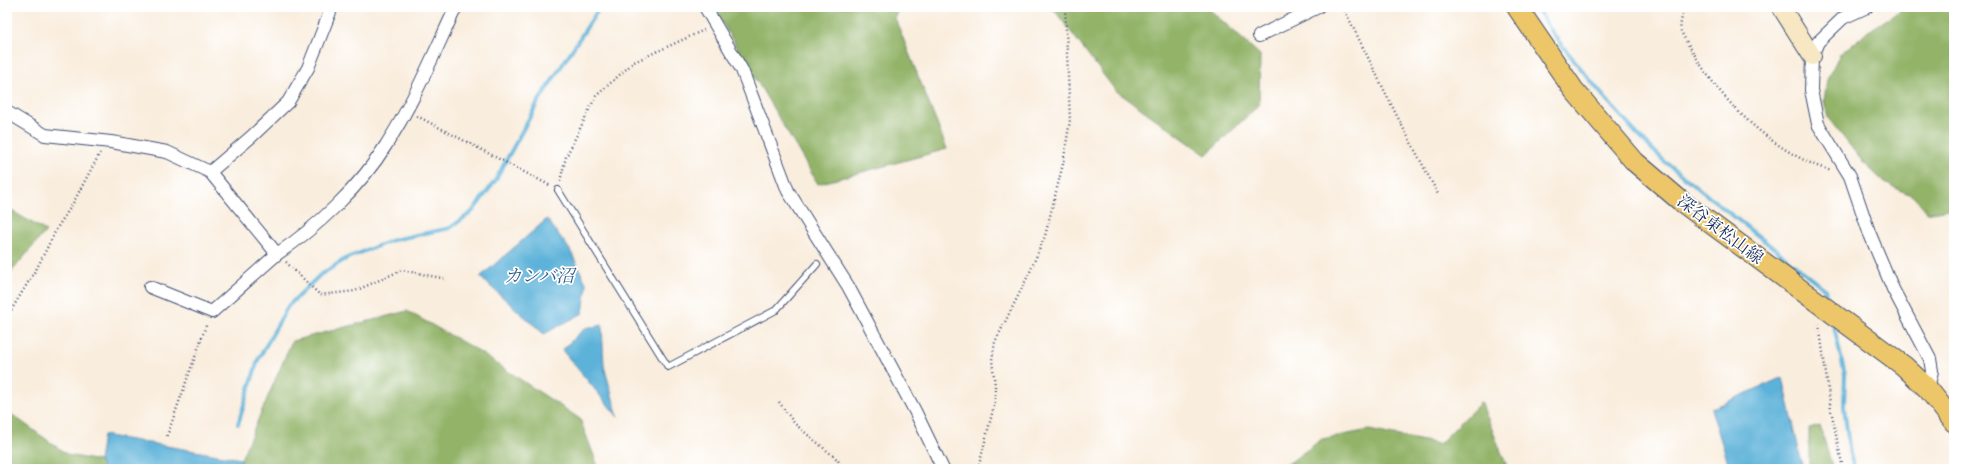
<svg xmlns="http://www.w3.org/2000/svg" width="1961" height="476" viewBox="0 0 1961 476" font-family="'IM FELL DW Pica','Noto Serif JP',serif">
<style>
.forest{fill:#92b367;stroke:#567162}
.water{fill:#5db2d9;stroke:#3c709c}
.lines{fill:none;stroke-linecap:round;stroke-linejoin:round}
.stream{stroke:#5db2d9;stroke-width:4}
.lane-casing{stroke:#3c4c71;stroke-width:8}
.street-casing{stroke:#3c4c71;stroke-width:14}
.secondary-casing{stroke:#3c4c71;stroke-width:20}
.primary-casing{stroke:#3c4c71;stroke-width:22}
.path{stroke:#3c4c71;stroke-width:2.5;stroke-dasharray:1 3;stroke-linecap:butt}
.lane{stroke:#fff;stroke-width:6}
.street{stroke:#fff;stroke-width:12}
.secondary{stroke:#f7e8c3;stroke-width:18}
.primary{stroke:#ecc669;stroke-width:20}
.labels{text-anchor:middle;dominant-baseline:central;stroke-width:3.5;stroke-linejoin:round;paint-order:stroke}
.street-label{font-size:17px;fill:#1b2f5e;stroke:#fff}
.water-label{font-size:18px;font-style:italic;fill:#325d89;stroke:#fff}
</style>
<rect width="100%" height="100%" fill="#fff"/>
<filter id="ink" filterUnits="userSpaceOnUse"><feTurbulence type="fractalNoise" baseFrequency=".025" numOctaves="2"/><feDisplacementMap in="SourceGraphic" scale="8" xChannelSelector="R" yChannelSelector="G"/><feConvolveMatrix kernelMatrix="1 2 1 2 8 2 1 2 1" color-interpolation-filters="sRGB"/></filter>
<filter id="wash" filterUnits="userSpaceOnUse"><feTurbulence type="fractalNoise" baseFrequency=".012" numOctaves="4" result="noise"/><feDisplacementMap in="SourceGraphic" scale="16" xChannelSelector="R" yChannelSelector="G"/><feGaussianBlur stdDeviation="0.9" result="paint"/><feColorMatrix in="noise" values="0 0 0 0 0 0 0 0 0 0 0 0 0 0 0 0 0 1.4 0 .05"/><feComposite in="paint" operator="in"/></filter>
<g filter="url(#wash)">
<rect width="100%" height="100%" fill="#f9eddd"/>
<g class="forest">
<polygon points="713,7 898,7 895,18 947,149 818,184"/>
<polygon points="1052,7 1207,7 1260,55 1259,105 1206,155 1115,90"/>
<polygon points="1909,7 1954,7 1954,208 1927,213 1913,196 1885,183 1863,162 1828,118 1824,101 1827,79 1840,54 1867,32 1903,9"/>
<polygon points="7,208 46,231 7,277"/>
<polygon points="407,311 473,348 580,419 599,469 242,469 241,459 292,341"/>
<polygon points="1481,402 1508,469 1281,469 1322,439 1369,430 1439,444"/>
<polygon points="7,411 68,455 99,461 103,469 7,469"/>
<polygon points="1820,426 1833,469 1809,469 1809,429"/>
</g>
<g class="water">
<polygon points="547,219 570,250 587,285 583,313 544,334 480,277"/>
<polygon points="602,325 604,366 618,417 562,350 585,328"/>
<polygon points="1783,377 1803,469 1730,469 1711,409"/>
<polygon points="103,435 241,459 242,469 103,469 99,461"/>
</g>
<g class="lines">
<g class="stream">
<polyline points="1536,7 1556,38 1604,97 1635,132 1664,161 1825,289 1827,300"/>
<polyline points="1833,322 1845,375 1844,406 1850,455 1855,469"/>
<polyline points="238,424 258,360 288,306 320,275 347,258 393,240 450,228 472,212 495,181 538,102 600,7"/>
</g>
</g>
</g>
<g filter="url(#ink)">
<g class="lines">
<g class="lane-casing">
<polyline id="lane" points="558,190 668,367 776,310 817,264"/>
</g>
<g class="street-casing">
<g id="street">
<polyline points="705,7 742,70 788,191 848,286 915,411 943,469"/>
<polyline points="1867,7 1843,18 1818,42 1812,56 1811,90 1818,124 1850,176 1869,232 1893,289 1930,359 1932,371 1928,389"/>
<polyline points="1259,36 1318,7"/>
<polyline points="7,112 45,135 111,142 167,152 210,172 277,254"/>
<polyline points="210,172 251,137 288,102 308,68 332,7"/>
<path d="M150,287L212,312L277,254C316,228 361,186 386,145C414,102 434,53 456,7"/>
</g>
</g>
<g class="secondary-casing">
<polyline id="secondary" points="1781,7 1812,56"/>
</g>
<g class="primary-casing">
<polyline id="primary" points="1517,7 1573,89 1635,162 1682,202 1904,366 1928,389 1954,422"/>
</g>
<g class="path">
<polyline points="1343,7 1397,116 1439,196"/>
<path d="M1685,7C1683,14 1679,25 1681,31C1684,38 1689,46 1693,52C1721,102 1776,155 1832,171"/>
<polyline points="417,116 551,186"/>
<polyline points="560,181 566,157 596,96 634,62 704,30"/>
<polyline points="286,262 320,295 355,291 402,270 446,279"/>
<polyline points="7,317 38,266 57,228 72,205 100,153"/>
<polyline points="1819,324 1831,410 1843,469"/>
<polyline points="779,402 795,424 838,460 841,469"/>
<polyline points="167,436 207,323"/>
<polyline points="978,469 995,402 995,386 992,360 995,342 1029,274 1045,236 1063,164 1070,120 1065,7"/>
</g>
<use href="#lane" class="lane"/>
<use href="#street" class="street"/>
<use href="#secondary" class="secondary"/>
<use href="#primary" class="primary"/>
</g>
</g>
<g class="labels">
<g class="street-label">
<text transform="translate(1720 230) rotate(37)">深谷東松山線</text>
</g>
<g class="water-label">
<text x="539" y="277">カンバ沼</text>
</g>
</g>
<rect width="1961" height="476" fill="none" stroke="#fff" stroke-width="24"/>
</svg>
